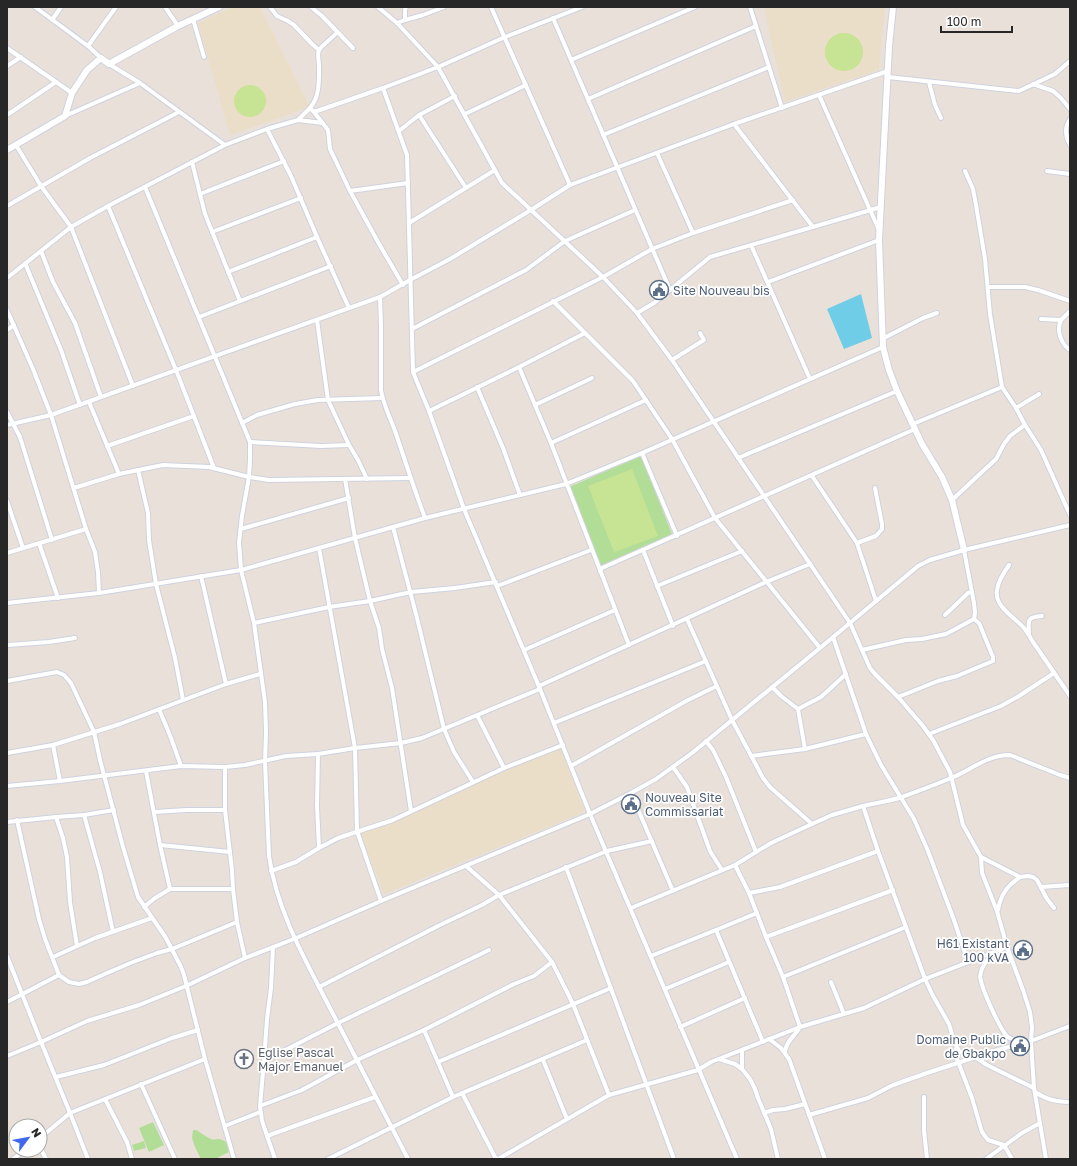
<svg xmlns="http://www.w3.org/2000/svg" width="1077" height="1166" viewBox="0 0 1077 1166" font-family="'Golos Text',sans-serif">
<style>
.education{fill:#eadec8}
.green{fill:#b2dd97}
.pitch{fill:#c6e493}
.water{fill:#70cde7}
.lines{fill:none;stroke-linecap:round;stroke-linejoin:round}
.street-casing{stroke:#ced2df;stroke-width:6}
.secondary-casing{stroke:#ced2df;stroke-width:8}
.street{stroke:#fff;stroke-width:4}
.secondary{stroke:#fff;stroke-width:6}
.labels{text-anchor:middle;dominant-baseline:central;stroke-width:3.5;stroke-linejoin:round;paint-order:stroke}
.service-label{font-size:12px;fill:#4e5e75;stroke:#fff;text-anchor:start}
.worship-label{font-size:12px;fill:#5b616d;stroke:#fff;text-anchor:start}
</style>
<rect width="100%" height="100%" fill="#e9e1d9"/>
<g class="education">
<polygon points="233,7 260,7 310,107 230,135 198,23"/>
<polygon points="764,7 885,7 879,70 785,102"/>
<polygon points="560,746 585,812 384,894 360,833"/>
</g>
<g class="green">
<polygon points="641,456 672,534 600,566 569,487"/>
<polygon points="153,1122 164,1145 149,1152 139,1128"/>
<path d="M193,1130H196C200,1132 206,1137 211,1139C218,1141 218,1136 227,1143L229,1152L215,1159H201L195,1147L192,1138Z"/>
<polygon points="144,1141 146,1148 134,1151 132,1145"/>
</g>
<g class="pitch">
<circle cx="844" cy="52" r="19"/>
<circle cx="250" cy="101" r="16"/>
<polygon points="632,469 658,536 614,552 588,486"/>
</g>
<polygon class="water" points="861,294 872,338 844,349 827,309"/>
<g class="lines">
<g class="street-casing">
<g id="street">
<polyline points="35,7 88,46 101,58"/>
<polyline points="165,7 178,26"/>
<polyline points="270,7 277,16 288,21 294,25 312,44 319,50"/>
<polyline points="311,7 322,16 353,48"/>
<polyline points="378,7 397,23 438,67 502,183 603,277 637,313 672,360 850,623 870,668 875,674 898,697 923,726 933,740 950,772 963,825 981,857 982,873 997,911 1007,947 1023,990 1030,1012 1032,1027 1031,1041 1034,1088 1046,1159"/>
<polyline points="491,7 570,185"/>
<polyline points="750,7 782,108"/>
<polyline points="553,18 670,290"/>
<polyline points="193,19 204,57"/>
<polyline points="52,20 61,7"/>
<polyline points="405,20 423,15 444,7"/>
<polyline points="397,23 405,20 405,10 406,7"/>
<polyline points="88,46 116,7"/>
<polyline points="7,48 72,93"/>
<polyline points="571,60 695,7"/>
<polyline points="109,64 140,83 225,145"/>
<polyline points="7,66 21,57"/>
<polyline points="888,77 1019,91 1055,74 1070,61"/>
<polyline points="929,82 935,105 941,118"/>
<polyline points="1033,84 1053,91 1060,97 1070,109"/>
<polyline points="383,88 407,155 413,372 429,411 464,509 540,689 590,814 737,1159"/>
<polyline points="819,95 879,230"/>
<polyline points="588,99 756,26"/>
<path d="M310,108C320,97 319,79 319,66C319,61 317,54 319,50C322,45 333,38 337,32"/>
<polyline points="314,112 383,88 438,67 505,37 582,7"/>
<polyline points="465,114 526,85"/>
<polyline points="7,115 56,82"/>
<polyline points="419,115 466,188"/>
<polyline points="65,116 140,83"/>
<path d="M1070,119C1064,128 1065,136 1070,145"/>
<polyline points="298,120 323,123"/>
<polyline points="734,124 813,227"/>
<polyline points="267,129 291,176 317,237 349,308"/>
<polyline points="399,131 419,115 455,96"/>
<polyline points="603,135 769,67"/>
<polyline points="16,145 41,186 71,227 133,386"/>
<polyline points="657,153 693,233"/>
<polyline points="192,162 205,214 240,301"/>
<polyline points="1047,171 1070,174"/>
<path d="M145,187L250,442V460L249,477L242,516L239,542L241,570L254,623L265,702L266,732L265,762L269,856C277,912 306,961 331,1010C357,1060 382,1109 408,1159"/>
<polyline points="350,191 408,183"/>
<polyline points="200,194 284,161"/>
<polyline points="7,206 90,158 179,112"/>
<polyline points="108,206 176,370 214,468"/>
<polyline points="409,223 495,170"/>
<polyline points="212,232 301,198"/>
<polyline points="751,245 810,379"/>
<polyline points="41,251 53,282 75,323 101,397"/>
<polyline points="25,263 61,350 80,405"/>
<polyline points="228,272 317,237"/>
<polyline points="7,278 71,227 108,206 225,145 267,129 298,120 310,108 314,112 328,130 330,149 350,191 378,242 403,285"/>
<polyline points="768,282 879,240"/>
<polyline points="988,287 1025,287 1038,290 1070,301"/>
<path d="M380,297L381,326V390C383,404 390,417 395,431C405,460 414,489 425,518"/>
<polyline points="553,301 633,381 672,439 715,518 820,648"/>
<polyline points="7,310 33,369 51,415 86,529 95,552 98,572 99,593"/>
<polyline points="637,313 654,303 710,257 881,207"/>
<polyline points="199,317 331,266"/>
<polyline points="1041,319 1061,320 1070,311"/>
<polyline points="317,320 328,400 349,445 358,460 367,479"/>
<path d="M1061,320C1056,330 1061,344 1070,350"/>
<polyline points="412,329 526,270 565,241 635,210"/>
<polyline points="7,330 14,325"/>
<polyline points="882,339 923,318 937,313"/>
<polyline points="672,360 704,340 700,333"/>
<polyline points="519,367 551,443 629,645"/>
<polyline points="413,372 603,277 652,249 693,233 793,200"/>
<polyline points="477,387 503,448 520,495"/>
<polyline points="89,402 119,474"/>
<polyline points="535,405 592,378"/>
<polyline points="1016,408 1039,394"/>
<polyline points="429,411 519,367 585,333"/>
<polyline points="7,412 20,437 52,540"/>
<polyline points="242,423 257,415 295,404 318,400 382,398"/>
<polyline points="913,424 1002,387"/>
<polyline points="7,425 51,415 380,297 410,280 450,259 531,210 570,185 734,124 888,71"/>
<polyline points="1025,425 1041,450 1070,515"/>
<polyline points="250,442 321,446 349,445"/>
<polyline points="551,443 646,400"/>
<polyline points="107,446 194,416"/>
<polyline points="642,453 677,536"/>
<polyline points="738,458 897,391"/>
<polyline points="138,470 148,513 149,540 156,584 175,658 183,700"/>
<polyline points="812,476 857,543 876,601"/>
<polyline points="345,479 355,538 370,601 379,628 382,649 392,688 411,811"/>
<polyline points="74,488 119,474 163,465 209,467 249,477 269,480 410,478"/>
<polyline points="952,500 996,459 1004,444 1010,436 1025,425 1016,408 1002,387 990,314 985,259 976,205 973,189 965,171"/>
<polyline points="7,501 23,548"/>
<polyline points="393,527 416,614 444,729 454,752 473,782"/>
<polyline points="241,529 349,498"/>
<polyline points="39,543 58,598"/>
<polyline points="857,543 876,536 882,529 882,524 875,488"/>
<polyline points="319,548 355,748 357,831 381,901"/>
<polyline points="643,550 673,626"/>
<polyline points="7,553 86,529"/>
<path d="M1009,565C1004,572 998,581 997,590C994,606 1014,617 1023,627C1027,631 1030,637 1033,642L1070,696"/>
<polyline points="600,571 602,568 915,429"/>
<polyline points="201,576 226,684"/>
<polyline points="497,586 591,550"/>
<polyline points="657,586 742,551"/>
<polyline points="7,603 99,593 241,570 425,518 566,484 642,453 883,347"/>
<polyline points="945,615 968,593 972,592"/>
<polyline points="687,619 732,720 763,778 770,787 812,824"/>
<polyline points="254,623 329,607 370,601 411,592 455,588 496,582"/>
<path d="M1029,633C1028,620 1027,617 1042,616"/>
<polyline points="833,637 866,734 881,765 914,819 928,851 954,920 968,962"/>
<polyline points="7,645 49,642 75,638"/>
<polyline points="524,650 615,610"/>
<polyline points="862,650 906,640 922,639 946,634 974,619 975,613 974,603 964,550"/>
<polyline points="7,681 57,672 64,675 71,683 94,732 100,760 123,847 138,897 166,938 181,967 184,975 205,1059 234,1159"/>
<polyline points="539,686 766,582 810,564"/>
<polyline points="772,687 781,696 798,709 821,697 846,674"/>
<polyline points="898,697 938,681 957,676 993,661 993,657 979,623 974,619"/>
<polyline points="159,709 171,738 181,766"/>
<polyline points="798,709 805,749 866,734"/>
<polyline points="477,715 504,768"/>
<polyline points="554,723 706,661"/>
<polyline points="929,734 1001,706 1019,696 1054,673"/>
<polyline points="706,741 713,750 726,777 756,852"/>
<polyline points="53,745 60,781"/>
<polyline points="7,753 53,745 120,724 226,684 260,674"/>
<polyline points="318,754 317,806 319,848"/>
<polyline points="751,756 805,749"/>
<polyline points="571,766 688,700 717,686"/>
<polyline points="225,767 225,810 232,870 233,889 237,922 245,958"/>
<polyline points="673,767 687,787 710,851 722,870"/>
<polyline points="146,771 160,845 170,889"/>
<polyline points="7,786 60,781 181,766 225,767 245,765 286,756 318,754 355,748 401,743 422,738 540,689"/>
<polyline points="631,793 673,891"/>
<path d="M863,806C876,803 890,801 902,797C918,791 935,785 951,778C971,770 987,755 1010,755L1060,775L1070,778"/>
<polyline points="154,812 187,810 225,810"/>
<polyline points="84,815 100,872 113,932"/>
<polyline points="56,817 63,838 67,857 70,902 77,946"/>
<polyline points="17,820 39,919 45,939 59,975 69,982 79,984 87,982 107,973 133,962 157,953 172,949 237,922"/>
<polyline points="7,822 56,817 84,815 114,810"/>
<polyline points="160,845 230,852"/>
<polyline points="981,857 1020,877 1028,876 1033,877 1037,880 1047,899 1054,908"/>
<path d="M735,865L749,893L766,937L783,977L800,1027C795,1036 786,1041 785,1052"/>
<polyline points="466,866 499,895 552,962 573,1004 609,1095"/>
<polyline points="566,867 674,1159"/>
<polyline points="271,871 296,862 319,848 338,838 393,820 504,768 563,745"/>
<polyline points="1041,887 1070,885"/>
<polyline points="749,893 780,887 878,851"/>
<polyline points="144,907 155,898 170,889 233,889"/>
<polyline points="631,908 735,865 771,843 812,824 832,815 863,806 878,851 925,979 933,996 949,1024 955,1044 960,1052 975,1057 987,1065 1034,1088"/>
<path d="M998,910C1001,894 1007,886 1020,877"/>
<polyline points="716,930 763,1042"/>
<polyline points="766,937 893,890"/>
<polyline points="273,947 271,988 267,1019 264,1061 260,1106 262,1121 275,1159"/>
<path d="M993,954C988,959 982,965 981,972C980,975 980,978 981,981C983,991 1001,1032 1008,1037C1012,1040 1018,1041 1023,1042"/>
<polyline points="7,956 41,1042 70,1113 88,1159"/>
<polyline points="651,956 716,930 757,913"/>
<polyline points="53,957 95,938 152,918"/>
<polyline points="783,977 906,927"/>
<polyline points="831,982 844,1014"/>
<polyline points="319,987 440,925 482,905 499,895 607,851 652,841"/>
<polyline points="665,989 729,962"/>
<polyline points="7,1002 59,975"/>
<polyline points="680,1027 745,998"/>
<polyline points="424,1030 453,1097"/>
<polyline points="769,1039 781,1048 789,1059 825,1159"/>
<polyline points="956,1048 957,1059 972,1098 982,1132 988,1140 1004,1145 1012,1159"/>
<polyline points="742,1050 742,1069"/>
<polyline points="7,1056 41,1042 87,1021 139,1005 186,986 245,958 294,939 381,901 590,814 631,793 656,779 692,753 820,648 918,566 930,560 964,550 1070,525"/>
<polyline points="719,1059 735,1064 742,1069 750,1079 755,1089 758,1098 771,1129 778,1159"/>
<polyline points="543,1060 567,1119"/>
<polyline points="264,1061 338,1023 489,950"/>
<polyline points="438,1062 611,988"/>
<polyline points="56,1077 104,1065 172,1038 198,1030"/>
<polyline points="141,1084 175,1159"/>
<path d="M1035,1092C1046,1099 1053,1101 1067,1102"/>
<polyline points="462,1093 496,1159"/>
<polyline points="924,1097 924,1130 927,1159"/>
<polyline points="105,1099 127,1142 132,1159"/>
<polyline points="260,1106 302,1090 357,1060 424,1030 514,984 534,976 552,962"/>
<polyline points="764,1113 773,1110 785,1109 805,1104"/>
<polyline points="809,1115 868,1098 893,1085 927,1073 994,1051 1031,1041 1070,1026"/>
<polyline points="225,1126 260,1112"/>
<polyline points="267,1136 375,1097"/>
<polyline points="40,1138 70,1113 205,1059"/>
<polyline points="40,1147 46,1159"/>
<polyline points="13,1159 25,1150"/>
<polyline points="328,1159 453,1097 587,1040"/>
<polyline points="498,1159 609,1095 698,1070 711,1062 800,1027 864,1008 925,979 1007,947"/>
<polyline points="986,1159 1022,1133 1040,1123"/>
</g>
</g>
<g class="secondary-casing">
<g id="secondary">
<polyline points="893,7 889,46 879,240 883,347 889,370 897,391 922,444 942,477 952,500 964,550"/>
<polyline points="7,150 65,116 72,93 87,70 101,58 109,64 178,26 219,7"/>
</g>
</g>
<use href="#street" class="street"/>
<use href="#secondary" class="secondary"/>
</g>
<defs>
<g id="civic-ring" transform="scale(1)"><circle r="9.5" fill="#fff" stroke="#5c6f8a" stroke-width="1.5"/><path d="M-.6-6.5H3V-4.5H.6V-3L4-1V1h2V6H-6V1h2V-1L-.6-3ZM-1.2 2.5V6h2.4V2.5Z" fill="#5c6f8a"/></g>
<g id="church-ring" transform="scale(1)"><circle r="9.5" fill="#fff" stroke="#6b7280" stroke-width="1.5"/><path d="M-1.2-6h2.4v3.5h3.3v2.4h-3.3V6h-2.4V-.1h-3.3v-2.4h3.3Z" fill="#6b7280"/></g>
</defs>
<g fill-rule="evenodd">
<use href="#civic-ring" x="659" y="290"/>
<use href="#civic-ring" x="631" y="804"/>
<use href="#civic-ring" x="1023" y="950"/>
<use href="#civic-ring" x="1020" y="1046"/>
<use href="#church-ring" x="244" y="1059"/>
</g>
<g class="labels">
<g class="service-label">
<text x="673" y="290">Site Nouveau bis</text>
<text x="645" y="797">Nouveau Site<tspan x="645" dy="14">Commissariat</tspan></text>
<text x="1009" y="943" text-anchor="end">H61 Existant<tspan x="1009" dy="14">100 kVA</tspan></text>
<text x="1006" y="1039" text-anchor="end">Domaine Public<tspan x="1006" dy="14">de Gbakpo</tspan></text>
</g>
<g class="worship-label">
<text x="258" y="1052">Eglise Pascal<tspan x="258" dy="14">Major Emanuel</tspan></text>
</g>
</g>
<rect width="1077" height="1166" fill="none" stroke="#272727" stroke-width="16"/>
<g transform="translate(28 1138) rotate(58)"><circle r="19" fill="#ffffff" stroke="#a9a9a9"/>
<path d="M0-3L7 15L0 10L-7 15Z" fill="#3f68ef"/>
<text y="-6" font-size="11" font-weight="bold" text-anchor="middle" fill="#272727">N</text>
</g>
<path d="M941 26v6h71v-6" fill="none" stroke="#272727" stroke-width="2"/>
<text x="947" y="26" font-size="12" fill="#272727" stroke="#ffffff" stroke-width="3" paint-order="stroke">100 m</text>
</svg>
